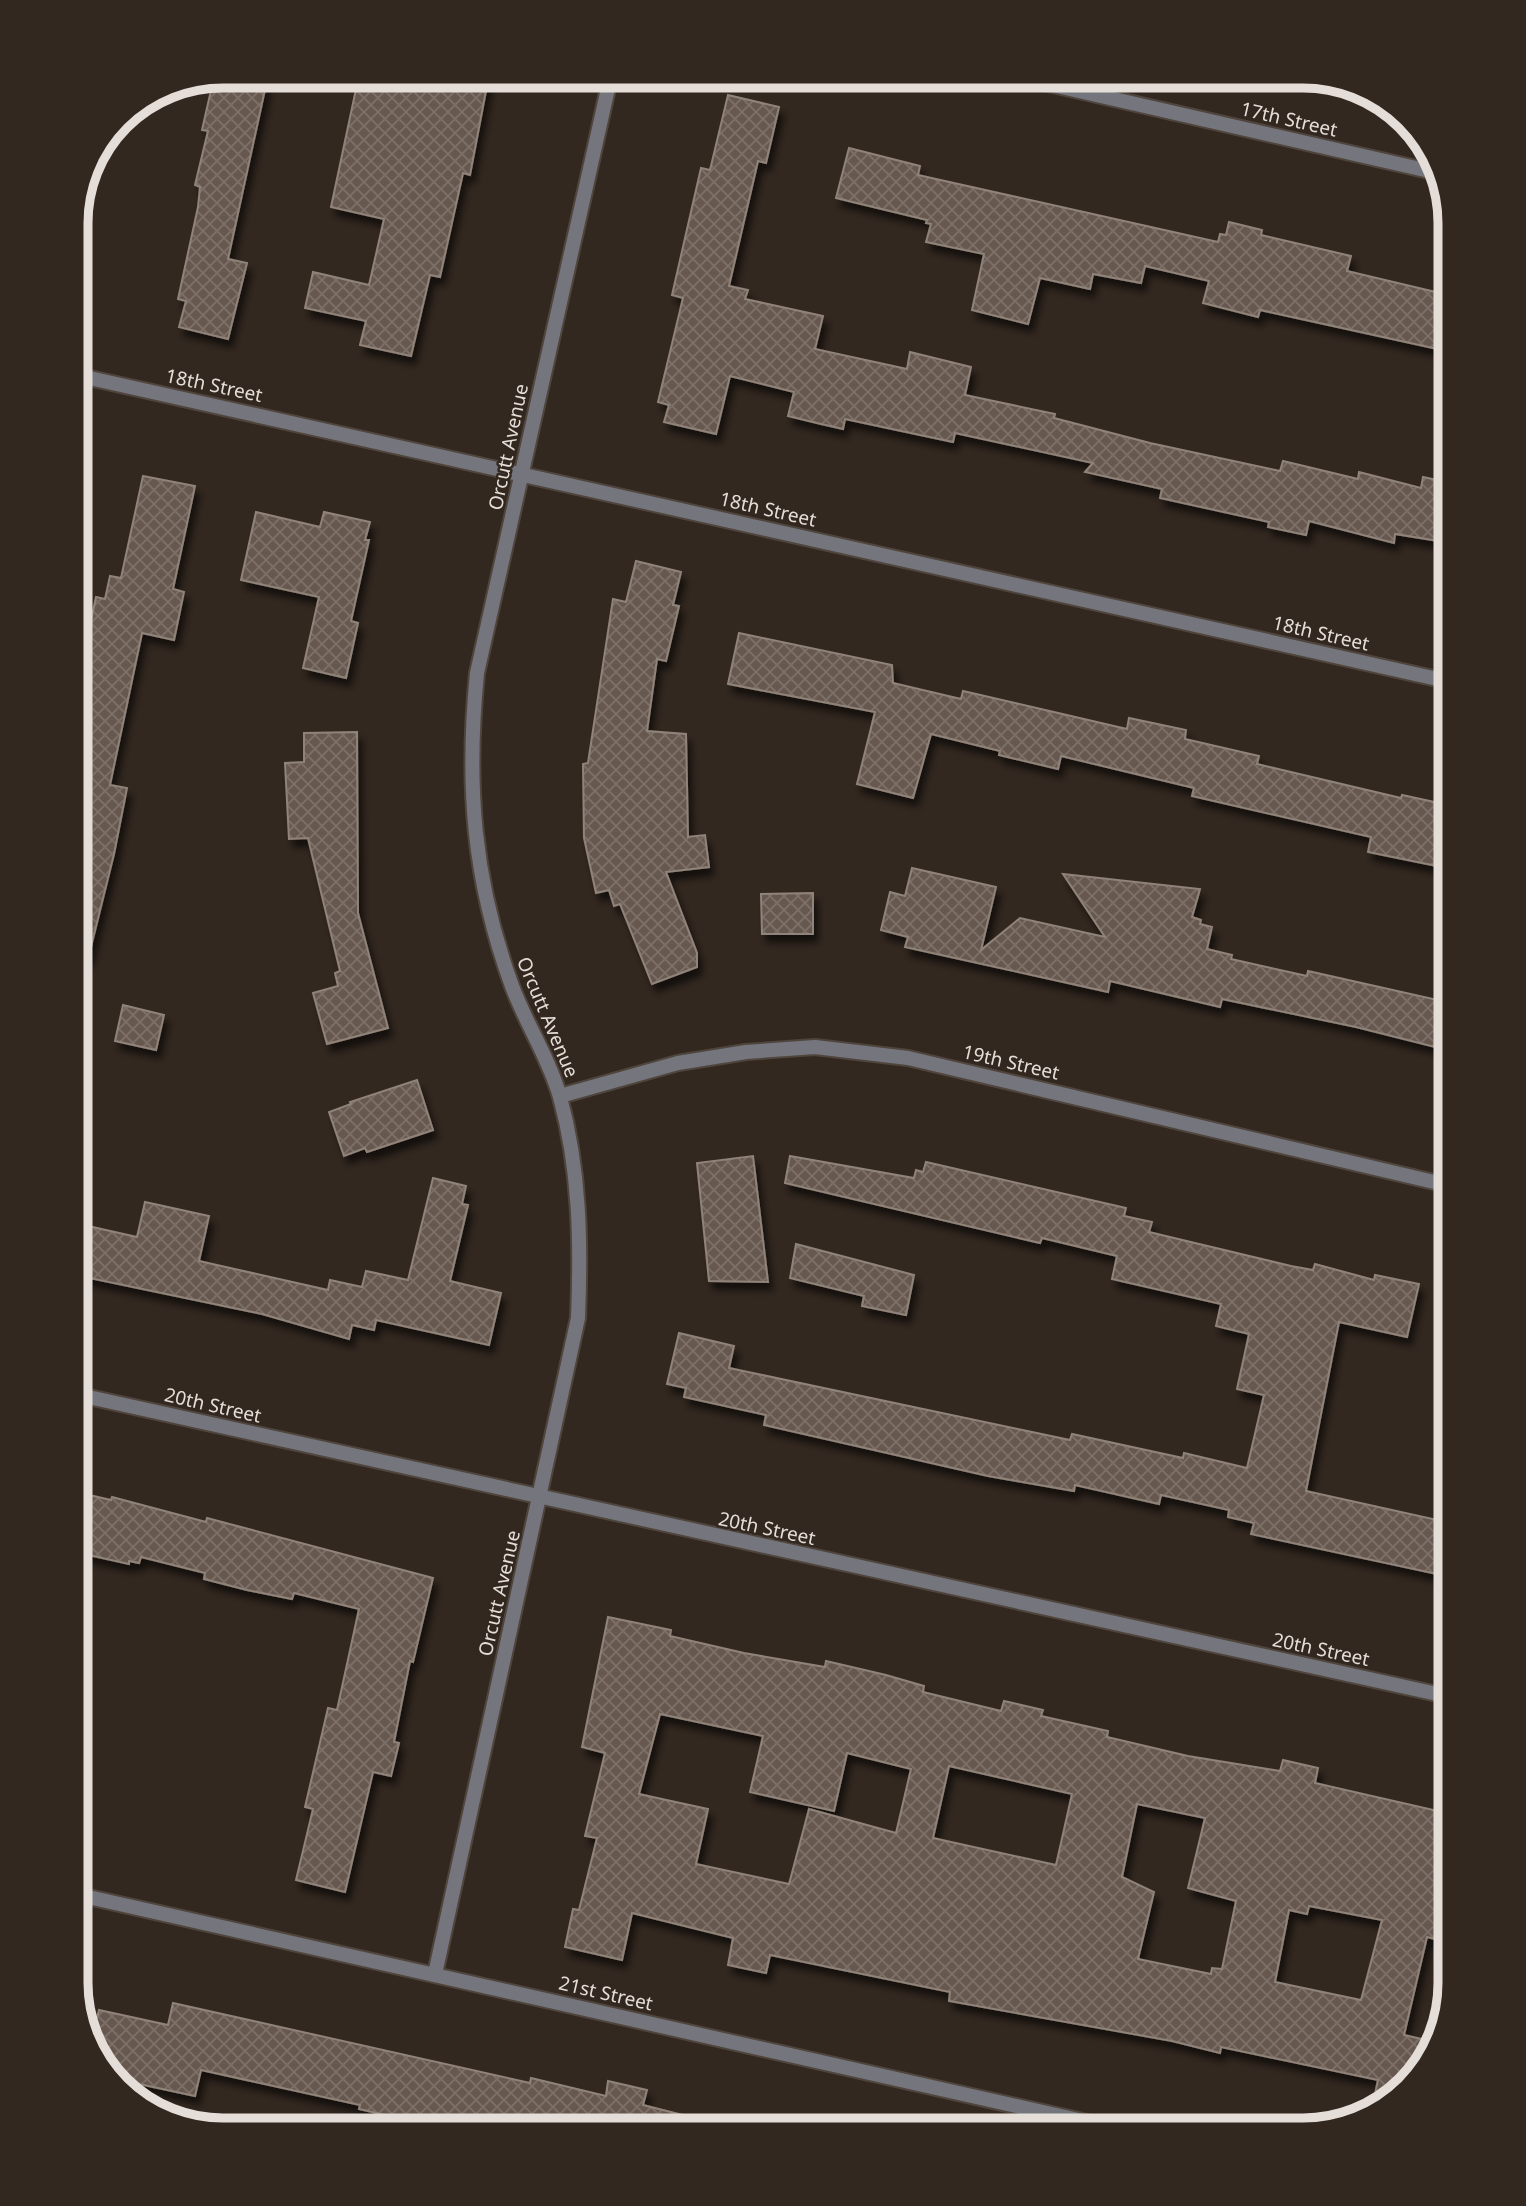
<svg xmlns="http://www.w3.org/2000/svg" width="1526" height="2206" viewBox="0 0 1526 2206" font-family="'Noto Sans',sans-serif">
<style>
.building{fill:url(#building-cross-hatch);stroke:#908379;stroke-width:2;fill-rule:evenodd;filter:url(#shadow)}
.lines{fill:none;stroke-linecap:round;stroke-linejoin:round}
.street-casing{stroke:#4f453d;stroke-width:18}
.street{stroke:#75767d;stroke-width:14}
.labels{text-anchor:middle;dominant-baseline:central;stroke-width:5;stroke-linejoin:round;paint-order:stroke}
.street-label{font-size:19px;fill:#e5ddd8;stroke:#332820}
.rim{fill:none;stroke:#e5ddd8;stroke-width:9}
</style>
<defs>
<pattern id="building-cross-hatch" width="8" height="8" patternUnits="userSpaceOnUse" patternTransform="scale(1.75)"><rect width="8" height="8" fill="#665950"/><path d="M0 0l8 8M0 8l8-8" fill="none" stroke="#7c7068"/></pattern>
<filter id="shadow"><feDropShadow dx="4.5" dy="8" stdDeviation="3.5" flood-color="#0009"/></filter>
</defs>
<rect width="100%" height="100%" fill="#332820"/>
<g class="building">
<polygon points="223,75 255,75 253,82 266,85 228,259 247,263 228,339 179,327 186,301 178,299 198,207 200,187 195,185 208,131 202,130 214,77"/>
<polygon points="359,75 489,75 470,175 463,173 440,277 430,275 411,356 360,345 366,321 305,308 313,272 369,285 384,219 331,207"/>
<polygon points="728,95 779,107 766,163 758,161 729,286 748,290 745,299 823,316 815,349 907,369 910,352 971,367 965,395 1055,414 1054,418 1150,443 1280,471 1283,461 1358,479 1359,472 1421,488 1423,477 1451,483 1451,543 1395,534 1394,543 1309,521 1306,535 1268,527 1269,522 1160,498 1162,489 1085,472 1093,463 955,433 953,442 845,419 843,429 821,424 788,416 794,392 730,376 716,434 664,422 669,405 658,402 683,298 672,295 701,168 710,170"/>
<polygon points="849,148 920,166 918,175 1218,242 1220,234 1226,235 1229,222 1262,230 1261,235 1351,256 1347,271 1440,293 1437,305 1451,308 1451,352 1260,310 1258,317 1203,303 1209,281 1145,266 1141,283 1093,274 1090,289 1040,278 1028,324 972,310 984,254 926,242 931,224 926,223 927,220 836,198"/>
<polygon points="143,476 195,486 173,589 184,592 174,640 142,633 110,785 127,788 114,854 88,959 75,958 75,696 96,597 105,599 110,576 121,578"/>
<polygon points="256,512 320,527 324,512 370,522 365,540 369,540 351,621 358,623 346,678 303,668 319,597 241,580"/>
<polygon points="636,561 681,572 673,605 679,606 666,661 657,659 647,731 686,734 688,837 705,835 709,867 666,872 697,953 697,967 652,984 620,904 614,906 609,890 596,893 584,838 583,764 588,763 613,599 626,602"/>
<polygon points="739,633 892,665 893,683 961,699 963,691 1127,729 1129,718 1186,730 1185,739 1259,756 1257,764 1401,798 1402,795 1448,805 1451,806 1437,866 1368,852 1371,837 1192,796 1194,788 1061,756 1058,769 999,755 1000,751 931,734 913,798 857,784 875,712 728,684"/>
<polygon points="357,732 358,913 388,1028 327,1044 313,993 338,986 335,973 340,971 308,838 289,839 285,763 304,762 304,733"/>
<polygon points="912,868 996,887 981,950 1020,918 1105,937 1063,874 1200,889 1192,917 1201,920 1200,924 1212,927 1207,949 1232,955 1231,959 1307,976 1308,971 1451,1003 1451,1051 1356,1027 1222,999 1220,1007 1110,981 1108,992 905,947 908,937 881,930 890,892 905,896"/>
<polygon points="813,893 813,934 762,934 761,894"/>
<polygon points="123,1005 164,1015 156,1050 115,1041"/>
<polygon points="417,1080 433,1130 367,1152 365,1148 344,1156 329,1112 351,1104 350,1102"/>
<polygon points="753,1156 768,1282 709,1281 697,1163"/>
<polygon points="790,1156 914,1178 916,1170 923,1172 926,1162 1126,1208 1124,1216 1152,1222 1149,1232 1291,1266 1313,1270 1315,1264 1374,1280 1375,1275 1419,1284 1407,1337 1339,1322 1306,1491 1451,1523 1451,1577 1251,1534 1254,1523 1228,1517 1229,1510 1161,1495 1159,1504 1075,1485 1074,1491 988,1476 764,1425 766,1415 684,1397 686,1388 667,1384 679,1333 734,1346 729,1368 1070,1440 1072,1434 1183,1458 1184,1453 1247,1468 1264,1395 1237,1389 1249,1334 1216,1326 1221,1304 1112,1279 1117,1256 1042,1238 1040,1243 785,1183"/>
<polygon points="433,1178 466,1186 462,1204 468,1205 450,1281 501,1293 489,1345 376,1320 374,1330 352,1325 349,1339 262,1314 75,1275 75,1223 137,1237 145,1202 209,1216 199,1261 328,1290 330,1280 362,1287 366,1271 408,1280"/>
<polygon points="796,1244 914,1275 906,1315 862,1306 864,1296 790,1278"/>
<polygon points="85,1494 111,1500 112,1497 206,1522 207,1518 433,1578 413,1662 410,1661 394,1742 399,1743 391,1776 373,1772 345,1892 296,1880 313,1809 305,1807 328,1708 337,1710 359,1609 294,1593 292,1599 247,1590 204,1579 205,1573 141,1557 139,1563 129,1561 129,1564 75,1552"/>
<path d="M608,1617L671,1630L670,1636L744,1653L825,1667L826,1661L886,1675L924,1686L923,1692L1001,1711L1004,1701L1043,1710L1041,1716L1108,1731L1107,1737L1188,1756L1280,1771L1283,1760L1318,1768L1315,1783L1451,1814V1860L1435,1939L1427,1937L1404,2035L1435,2042L1431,2057L1377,2111L1371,2113L1378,2080L1221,2047L1220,2053L1172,2041L949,2001L950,1992L770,1955L766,1973L728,1965L733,1938L632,1913L622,1960L565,1947L573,1909L579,1910L597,1838L585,1836L605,1753L582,1747ZM660,1714L763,1736L750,1792L834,1811L847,1753L911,1769L896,1833L809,1809L789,1884L696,1864L708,1809L639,1794ZM949,1766L1072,1794L1056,1865L933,1838ZM1137,1804L1205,1818L1188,1888L1236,1901L1222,1969L1212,1968L1211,1974L1138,1959L1154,1892L1122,1877ZM1309,1906L1382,1920L1361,2000L1275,1982L1289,1910L1307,1914Z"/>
<polygon points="173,2003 530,2083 531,2078 606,2096 608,2081 647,2090 643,2105 695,2118 694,2131 427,2131 428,2125 359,2109 360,2105 201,2070 195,2096 116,2079 95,2057 91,2042 99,2010 168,2025"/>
</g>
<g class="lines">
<g class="street-casing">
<g id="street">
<polyline points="1009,75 1438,173"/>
<polyline points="76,375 1451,682"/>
<polyline points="560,1096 678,1063 746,1052 815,1047 908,1058 1451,1186"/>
<polyline points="75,1394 1451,1697"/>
<polyline points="75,1894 1127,2131"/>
<path d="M435,1974L578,1318C581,1243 580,1170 560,1097C549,1058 526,1024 512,986C473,880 466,784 477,673L611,75"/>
</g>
</g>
<use href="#street" class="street"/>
</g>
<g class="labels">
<g class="street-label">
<text transform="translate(1289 119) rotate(13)">17th Street</text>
<text transform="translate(214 385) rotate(12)">18th Street</text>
<text transform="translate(508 447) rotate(-78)">Orcutt Avenue</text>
<text transform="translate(768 509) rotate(13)">18th Street</text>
<text transform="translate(1321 633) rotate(13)">18th Street</text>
<text transform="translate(548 1017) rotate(67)">Orcutt Avenue</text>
<text transform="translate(1011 1062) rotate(13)">19th Street</text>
<text transform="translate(213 1405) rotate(13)">20th Street</text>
<text transform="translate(767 1528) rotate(12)">20th Street</text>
<text transform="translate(499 1593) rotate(-77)">Orcutt Avenue</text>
<text transform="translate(1321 1649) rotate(12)">20th Street</text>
<text transform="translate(606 1993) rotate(13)">21st Street</text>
</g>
</g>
<path d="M0 0H1526V2206H0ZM223 88H1303A135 135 0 0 1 1438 223V1983A135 135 0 0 1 1303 2118H223A135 135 0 0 1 88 1983V223A135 135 0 0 1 223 88Z" fill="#332820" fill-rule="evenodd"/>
<path class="rim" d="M223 88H1303A135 135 0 0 1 1438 223V1983A135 135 0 0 1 1303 2118H223A135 135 0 0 1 88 1983V223A135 135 0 0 1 223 88Z"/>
</svg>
